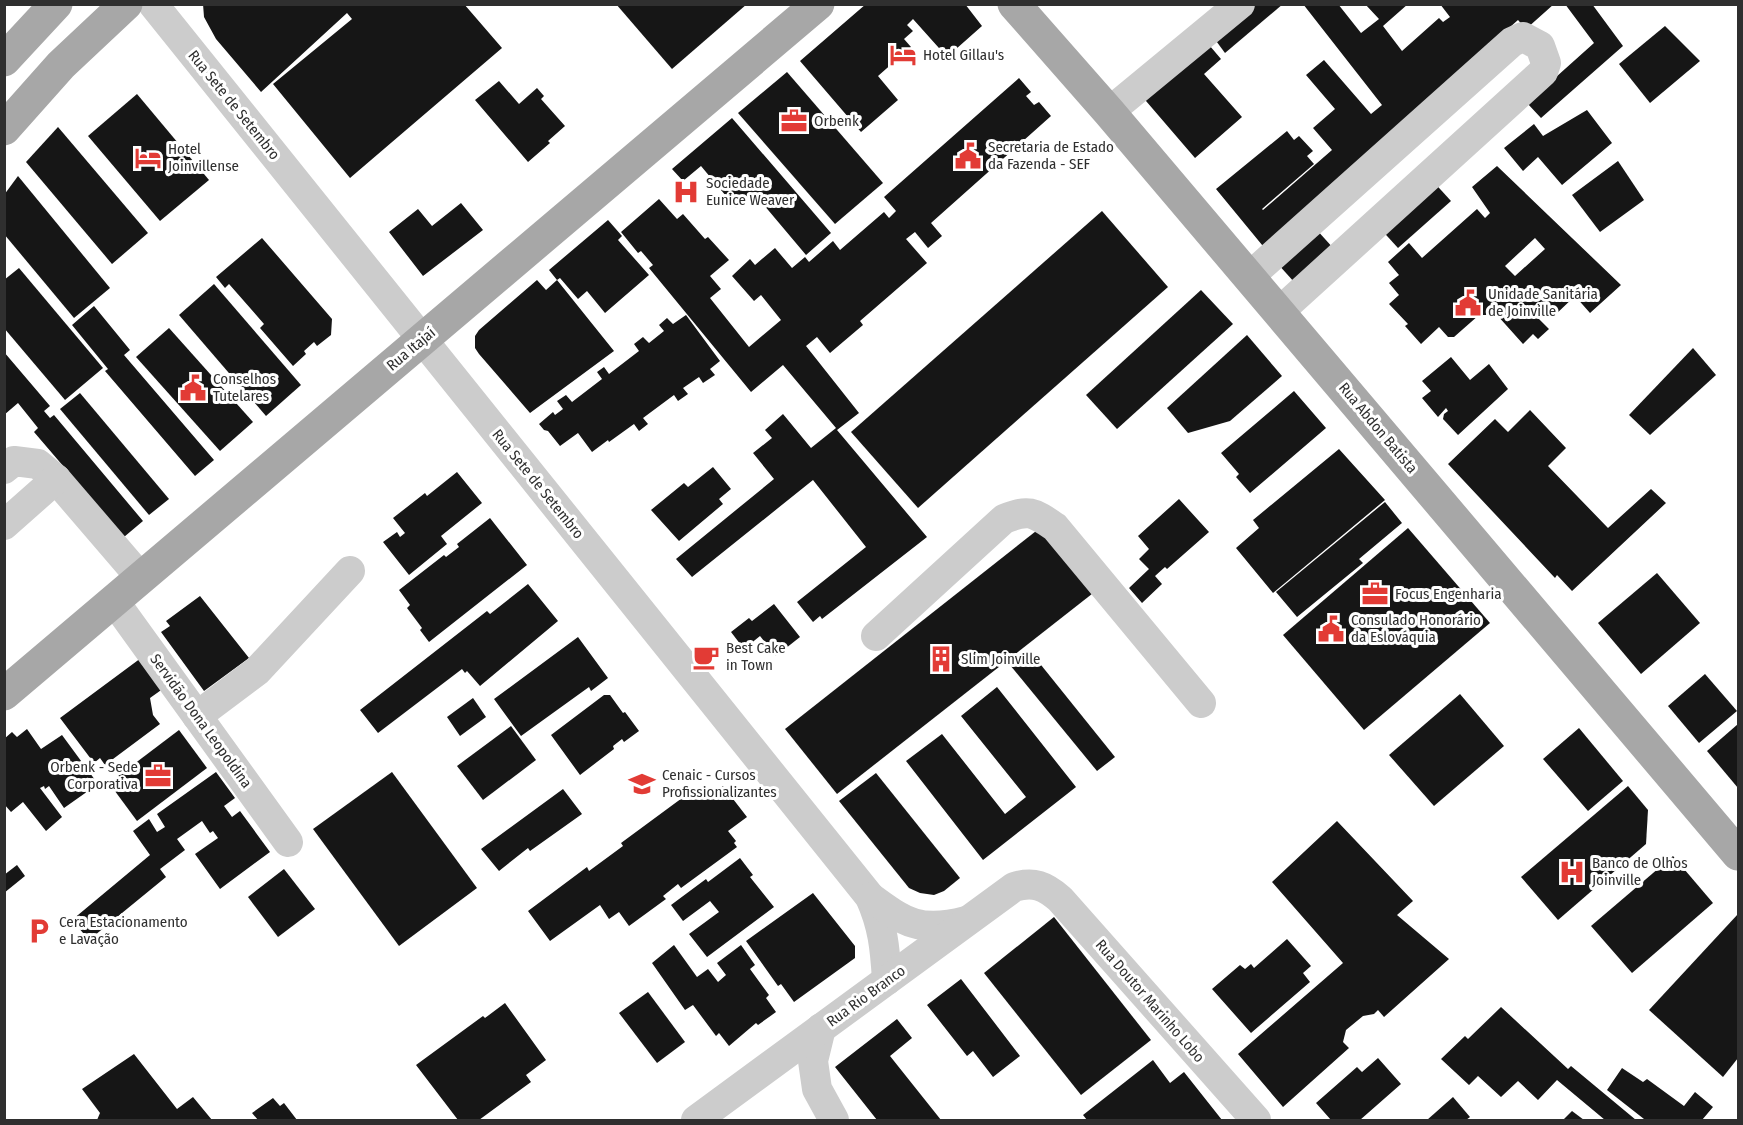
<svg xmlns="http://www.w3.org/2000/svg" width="1743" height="1125" viewBox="0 0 1743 1125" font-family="'Fira Sans Condensed',sans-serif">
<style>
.building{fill:#161616;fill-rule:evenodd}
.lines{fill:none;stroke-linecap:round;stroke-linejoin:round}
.minor{stroke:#ccc;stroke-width:30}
.major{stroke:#a7a7a7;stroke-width:33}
.labels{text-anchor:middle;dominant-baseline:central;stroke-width:6;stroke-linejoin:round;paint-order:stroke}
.poi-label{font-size:15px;fill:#2f2f2f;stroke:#fff;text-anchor:start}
.street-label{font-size:15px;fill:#2f2f2f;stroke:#fff}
</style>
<rect width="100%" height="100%" fill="#fff"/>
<g class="building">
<polygon points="203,4 464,4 502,48 350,178 273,84 352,19 347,13 261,92 216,39 204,17"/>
<polygon points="616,4 747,4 672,69"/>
<polygon points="866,4 965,4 982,26 947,57 913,19 907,25 913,31 904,39 911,47 878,76 898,100 861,132 800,61"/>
<polygon points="1247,4 1283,4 1225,53 1211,34"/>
<polygon points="1303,4 1338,4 1361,33 1379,19 1365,4 1408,4 1383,26 1402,51 1439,18 1443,22 1450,17 1440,4 1554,4 1526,29 1518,20 1305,209 1267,251 1216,189 1287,131 1294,140 1299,136 1313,151 1307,156 1314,164 1262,209 1263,210 1332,150 1313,128 1335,109 1306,75 1324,60 1371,114 1382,105"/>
<polygon points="1565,4 1592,4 1623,46 1541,118 1527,103 1594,43"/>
<polygon points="1665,26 1700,61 1650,103 1619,64"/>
<polygon points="1204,39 1221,59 1204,74 1242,117 1195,158 1140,94"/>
<polygon points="787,72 883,183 835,224 738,113"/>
<polygon points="1019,78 1031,92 1026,96 1034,105 1039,102 1051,116 931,223 942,236 928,248 915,232 906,239 927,263 860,321 863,325 830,353 817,337 806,346 859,413 837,430 927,537 822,619 820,616 813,622 797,602 866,547 813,480 692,577 676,559 774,479 753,453 772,438 765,430 783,414 811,448 836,428 783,365 751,392 649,268 653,265 641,251 638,253 621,232 659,199 677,219 683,214 705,239 708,237 729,260 710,276 721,289 710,298 749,347 781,320 761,295 754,301 732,276 750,259 755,265 775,248 792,268 805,257 809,262 833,241 840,250 884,212 889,218 896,211 884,197"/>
<polygon points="499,81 519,104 537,88 544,96 541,99 565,126 548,141 550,143 528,162 475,100"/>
<polygon points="137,94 209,180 160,221 88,136"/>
<polygon points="1587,110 1612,143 1562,185 1538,157 1523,171 1504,148 1534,124 1543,136"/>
<polygon points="732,118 831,233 806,255 753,192 736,208 701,166 683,181 672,169"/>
<polygon points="58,127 148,233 112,264 26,162"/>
<polygon points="1618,161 1644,200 1600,232 1572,195"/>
<path d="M1497,166L1621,285L1590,313L1575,296L1554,316L1547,309L1538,318L1549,329L1538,339L1533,334L1523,344L1497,315H1479L1454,337H1448L1439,327L1421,344L1405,326L1408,324L1389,304L1399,295L1389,283L1399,275L1388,262L1409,243L1422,258L1477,209L1485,218L1490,213L1472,187ZM1535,238L1545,249L1515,276L1505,266Z"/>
<polygon points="18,176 110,288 74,318 4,234 4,195"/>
<polygon points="1430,178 1451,201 1398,248 1377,225"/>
<polygon points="461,203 483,230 423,276 389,232 418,209 432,226"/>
<polygon points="1102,211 1168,287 918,508 851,432"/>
<polygon points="608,220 622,236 618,240 649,275 605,313 587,291 578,299 560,278 557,280 549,270"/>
<polygon points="1316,229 1334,249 1295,283 1277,263"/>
<polygon points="262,238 332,319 331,335 317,346 314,342 304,351 306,354 293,366 260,328 264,324 229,284 225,288 216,277"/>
<polygon points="19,268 103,368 65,400 4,328 4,280"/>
<polygon points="537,280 546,290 557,280 614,351 530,413 479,354 475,348 475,336 479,330"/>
<polygon points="214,284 301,385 266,416 179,315"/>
<polygon points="1201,290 1233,324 1117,429 1086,395"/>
<polygon points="94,306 130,350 124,355 214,460 195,476 105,371 108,369 72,325"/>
<polygon points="686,315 720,361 710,369 715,375 703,383 699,377 683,388 688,394 678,401 674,395 643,418 648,424 639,431 634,424 609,442 608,440 592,452 578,433 560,446 548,431 544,430 539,424 553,412 555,415 563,409 557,401 566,395 572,402 602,379 597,372 604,367 609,374 639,351 634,344 643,337 649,343 664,331 659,325 667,318 673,324"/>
<polygon points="169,328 253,422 220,451 136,357"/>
<polygon points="1247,335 1282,376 1230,421 1188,433 1167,408"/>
<polygon points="1693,348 1716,375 1650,435 1629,415"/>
<polygon points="4,352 50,406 44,411 50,418 54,415 143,521 124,537 34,432 38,428 18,403 4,415"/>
<polygon points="1451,357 1470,380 1489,364 1508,389 1458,435 1443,419 1444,414 1448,411 1446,408 1438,417 1422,398 1431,391 1422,381"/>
<polygon points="1294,391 1326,428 1250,493 1236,477 1239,474 1221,453"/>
<polygon points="80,393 169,499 149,515 60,409"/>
<polygon points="1530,410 1566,448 1548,466 1608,528 1651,489 1666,503 1572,591 1557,575 1555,578 1448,464 1495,419 1508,432"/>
<polygon points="1339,449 1385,500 1273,593 1236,548 1259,528 1253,520"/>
<polygon points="713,467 731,489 719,499 723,504 679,541 651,510 684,483 688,487"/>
<polygon points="457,472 482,503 441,536 447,544 409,575 383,542 397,532 400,537 405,533 393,518 425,493 427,496"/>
<polygon points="1179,499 1209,532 1167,569 1165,567 1155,576 1162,584 1142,603 1129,588 1149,569 1139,559 1149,549 1138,536"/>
<polygon points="1385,502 1402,523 1359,559 1363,563 1297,617 1276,592"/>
<polygon points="490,518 527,565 429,642 420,630 422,628 407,608 410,605 399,590 444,555 446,557 459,547 457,544"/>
<polygon points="1045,524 1097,590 837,794 785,729"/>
<polygon points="1408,528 1490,623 1364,730 1283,635"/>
<polygon points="1657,573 1700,623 1641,674 1598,623"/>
<polygon points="528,584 558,621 480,686 467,671 465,673 462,669 378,733 360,710 487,611 490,614"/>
<polygon points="200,596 249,658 204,691 161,632 170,626 166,621"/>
<polygon points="774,604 800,637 776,656 760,636 744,649 731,632 749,618 752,621"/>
<polygon points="578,637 608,678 591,691 589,687 521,736 494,699"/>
<polygon points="1029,650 1115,757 1097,771 1010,665"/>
<polygon points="141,658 164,688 150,698 153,715 160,724 105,765 100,758 94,763 60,718"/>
<polygon points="1705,674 1737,711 1699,743 1668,706"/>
<polygon points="997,687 1076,787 983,860 906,761 942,734 1005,814 1026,797 961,716"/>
<polygon points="1460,694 1504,746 1434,806 1389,755"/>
<polygon points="604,695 610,695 623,713 625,712 639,731 624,742 622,739 613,746 614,749 580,775 551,735"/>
<polygon points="473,698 486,717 460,736 447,717"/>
<polygon points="1738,724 1738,788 1707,751"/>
<polygon points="511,726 536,760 483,800 457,766"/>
<polygon points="1579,728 1623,781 1588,811 1543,759"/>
<polygon points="27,729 41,749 62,735 98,784 64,808 49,786 45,789 44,786 40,788 62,817 46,831 23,802 11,812 4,804 4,739 12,732 17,737"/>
<polygon points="179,730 207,768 137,821 109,783"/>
<polygon points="216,772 235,798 224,806 232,817 240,811 270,852 220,889 195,854 218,838 213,831 210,833 202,821 177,839 185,850 160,869 166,877 89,940 72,920 150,855 133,831 149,819 157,832 165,827 157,814"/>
<polygon points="392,772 477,888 399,946 313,829"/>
<polygon points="876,773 960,878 944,891 934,895 920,893 909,888 839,801"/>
<polygon points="723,786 747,817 728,831 736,841 734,843 737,847 681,888 678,884 663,896 666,899 629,926 619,912 609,919 600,905 550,941 528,911 587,867 589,871 623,846 621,843 697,787 706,799"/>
<polygon points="1628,786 1648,810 1646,844 1558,920 1521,877"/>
<polygon points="563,789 582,814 530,851 528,848 499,871 481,849"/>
<polygon points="1337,821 1413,901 1397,915 1449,959 1384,1017 1378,1010 1374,1014 1363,1016 1346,1030 1343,1042 1349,1048 1283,1107 1238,1054 1343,963 1272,882"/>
<polygon points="1673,856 1713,903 1632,973 1591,926"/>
<polygon points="740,858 753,875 750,877 774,907 707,957 689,934 719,912 710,901 683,921 671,905 706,879 708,882"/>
<polygon points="17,865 25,876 4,893 4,875"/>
<polygon points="284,869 315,909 278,937 248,897"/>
<polygon points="813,893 855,946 855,958 794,1002 781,984 778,986 746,941"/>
<polygon points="1738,914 1738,1058 1723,1077 1649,1010"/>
<polygon points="1054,917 1151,1040 1081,1095 984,973"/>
<polygon points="1287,939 1311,966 1303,973 1310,982 1251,1033 1212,989 1240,965 1245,969 1251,964 1254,968"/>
<polygon points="674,945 697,977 708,969 718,982 726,975 717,963 741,945 755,965 750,969 769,995 766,998 776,1012 758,1025 756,1023 729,1046 719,1033 716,1036 693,1005 685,1010 652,963"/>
<polygon points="961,979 1020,1056 993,1077 973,1051 967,1056 927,1005"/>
<polygon points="648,992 685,1042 657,1063 619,1013"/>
<polygon points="505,1003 546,1060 526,1075 531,1082 479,1120 458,1120 416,1065 483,1016 485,1018"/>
<polygon points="1501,1007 1568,1069 1571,1066 1636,1120 1605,1120 1557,1080 1538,1100 1518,1081 1501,1097 1478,1076 1469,1085 1441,1059 1465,1036 1468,1039"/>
<polygon points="897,1019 912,1038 890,1056 941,1120 877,1120 835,1067"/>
<polygon points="134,1054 177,1109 193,1097 212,1120 97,1120 100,1113 82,1089"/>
<polygon points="1378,1058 1401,1084 1360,1120 1331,1120 1316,1103 1357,1067 1362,1072"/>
<polygon points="1153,1060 1170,1083 1184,1072 1222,1120 1087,1120 1083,1115"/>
<polygon points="1622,1068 1643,1082 1647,1079 1684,1106 1695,1092 1713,1107 1702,1120 1643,1120 1644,1119 1607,1090"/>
<polygon points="1453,1097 1470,1117 1466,1120 1427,1120"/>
<polygon points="273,1098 280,1106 284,1103 297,1120 258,1120 252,1113"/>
<polygon points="1572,1111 1584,1120 1563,1120"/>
</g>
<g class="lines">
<g class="minor">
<path d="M153,4L870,897C883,926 885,948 887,980"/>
<polyline points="1109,112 1240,4"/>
<polyline points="1249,277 1512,42 1523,37 1540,46 1546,63 1543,72 1279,312"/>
<polyline points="4,469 14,461 38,464 56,479 141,578"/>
<polyline points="4,525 56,479"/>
<polyline points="114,601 288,842"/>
<path d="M876,636L1004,519C1029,509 1033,512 1055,527L1201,703"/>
<polyline points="197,716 257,671 350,571"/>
<path d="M870,897C905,923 921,933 966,921"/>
<polyline points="821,1028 813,1061 817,1089 834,1120"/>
<path d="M696,1120L1014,887C1034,881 1045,886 1060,899L1256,1120"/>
</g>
<g class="major">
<polyline points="1014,4 1109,112 1738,854"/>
<polyline points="4,60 56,4"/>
<polyline points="4,129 61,65 126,4"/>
<polyline points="4,694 818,4"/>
</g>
</g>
<defs>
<g id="hotel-bare" transform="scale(2.07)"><path d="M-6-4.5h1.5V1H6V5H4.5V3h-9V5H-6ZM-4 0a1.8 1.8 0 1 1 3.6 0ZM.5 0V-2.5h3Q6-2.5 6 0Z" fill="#e23b35" stroke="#fff" stroke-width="2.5" paint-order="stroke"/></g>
<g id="office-bare" transform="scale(2.07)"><path d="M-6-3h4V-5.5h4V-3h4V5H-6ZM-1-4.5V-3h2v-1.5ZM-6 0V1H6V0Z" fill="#e23b35" stroke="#fff" stroke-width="2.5" paint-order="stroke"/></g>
<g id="civic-bare" transform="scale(2.07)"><path d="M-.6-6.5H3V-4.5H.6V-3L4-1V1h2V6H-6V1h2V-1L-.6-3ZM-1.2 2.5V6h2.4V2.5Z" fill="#e23b35" stroke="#fff" stroke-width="2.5" paint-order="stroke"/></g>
<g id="hospital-bare" transform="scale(2.07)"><path d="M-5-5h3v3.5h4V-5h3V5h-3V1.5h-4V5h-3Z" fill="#e23b35" stroke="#fff" stroke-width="2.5" paint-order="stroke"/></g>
<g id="cafe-bare" transform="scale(2.07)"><path d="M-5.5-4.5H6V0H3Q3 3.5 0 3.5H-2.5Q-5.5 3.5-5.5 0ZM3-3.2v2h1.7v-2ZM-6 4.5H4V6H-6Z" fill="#e23b35" stroke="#fff" stroke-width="2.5" paint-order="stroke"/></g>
<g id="building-bare" transform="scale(2.07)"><path d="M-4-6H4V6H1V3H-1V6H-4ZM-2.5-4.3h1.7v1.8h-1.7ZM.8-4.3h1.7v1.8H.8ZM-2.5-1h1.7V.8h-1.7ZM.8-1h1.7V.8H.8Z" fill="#e23b35" stroke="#fff" stroke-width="2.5" paint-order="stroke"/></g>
<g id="school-bare" transform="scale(2.07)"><path d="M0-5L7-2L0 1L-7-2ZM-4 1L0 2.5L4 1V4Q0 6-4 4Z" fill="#e23b35" stroke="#fff" stroke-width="2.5" paint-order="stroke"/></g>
<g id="parking-bare" transform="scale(2.07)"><path d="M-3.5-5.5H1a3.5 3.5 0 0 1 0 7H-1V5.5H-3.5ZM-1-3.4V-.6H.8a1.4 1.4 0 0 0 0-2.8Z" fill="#e23b35" stroke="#fff" stroke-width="2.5" paint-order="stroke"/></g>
</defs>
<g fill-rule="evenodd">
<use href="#hotel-bare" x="903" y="55"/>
<use href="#office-bare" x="794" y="121"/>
<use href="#civic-bare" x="968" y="156"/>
<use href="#hotel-bare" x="148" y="158"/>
<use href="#hospital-bare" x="686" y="192"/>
<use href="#civic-bare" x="1468" y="303"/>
<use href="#civic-bare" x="193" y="388"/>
<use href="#office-bare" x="1375" y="594"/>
<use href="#civic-bare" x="1331" y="629"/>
<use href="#cafe-bare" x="706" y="657"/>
<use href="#building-bare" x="941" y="659"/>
<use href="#office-bare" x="158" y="776"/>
<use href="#school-bare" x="642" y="784"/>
<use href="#hospital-bare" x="1572" y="872"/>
<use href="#parking-bare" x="39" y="931"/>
</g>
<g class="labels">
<g class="poi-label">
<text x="923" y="55">Hotel Gillau's</text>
<text x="814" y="121">Orbenk</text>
<text x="988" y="147">Secretaria de Estado<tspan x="988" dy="17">da Fazenda - SEF</tspan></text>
<text x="168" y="149">Hotel<tspan x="168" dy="17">Joinvillense</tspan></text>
<text x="706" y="183">Sociedade<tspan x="706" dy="17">Eunice Weaver</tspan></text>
<text x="1488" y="294">Unidade Sanitária<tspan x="1488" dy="17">de Joinville</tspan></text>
<text x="213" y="379">Conselhos<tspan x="213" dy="17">Tutelares</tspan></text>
<text x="1395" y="594">Focus Engenharia</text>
<text x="1351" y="620">Consulado Honorário<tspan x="1351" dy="17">da Eslováquia</tspan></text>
<text x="726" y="648">Best Cake<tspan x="726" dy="17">in Town</tspan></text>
<text x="961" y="659">Slim Joinville</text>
<text x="138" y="767" text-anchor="end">Orbenk - Sede<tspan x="138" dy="17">Corporativa</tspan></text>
<text x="662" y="775">Cenaic - Cursos<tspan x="662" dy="17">Profissionalizantes</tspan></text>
<text x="1592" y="863">Banco de Olhos<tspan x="1592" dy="17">Joinville</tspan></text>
<text x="59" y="922">Cera Estacionamento<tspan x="59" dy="17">e Lavação</tspan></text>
</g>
<g class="street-label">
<text transform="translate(234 105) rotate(51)">Rua Sete de Setembro</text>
<text transform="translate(411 349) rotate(-40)">Rua Itajaí</text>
<text transform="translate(1378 428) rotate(50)">Rua Abdon Batista</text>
<text transform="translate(538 484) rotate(51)">Rua Sete de Setembro</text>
<text transform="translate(201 721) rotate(54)">Servidão Dona Leopoldina</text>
<text transform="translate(866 996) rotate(-36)">Rua Rio Branco</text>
<text transform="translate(1150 1001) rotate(49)">Rua Doutor Marinho Lobo</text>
</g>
</g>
<rect width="1743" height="1125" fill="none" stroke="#2f2f2f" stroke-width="12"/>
</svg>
